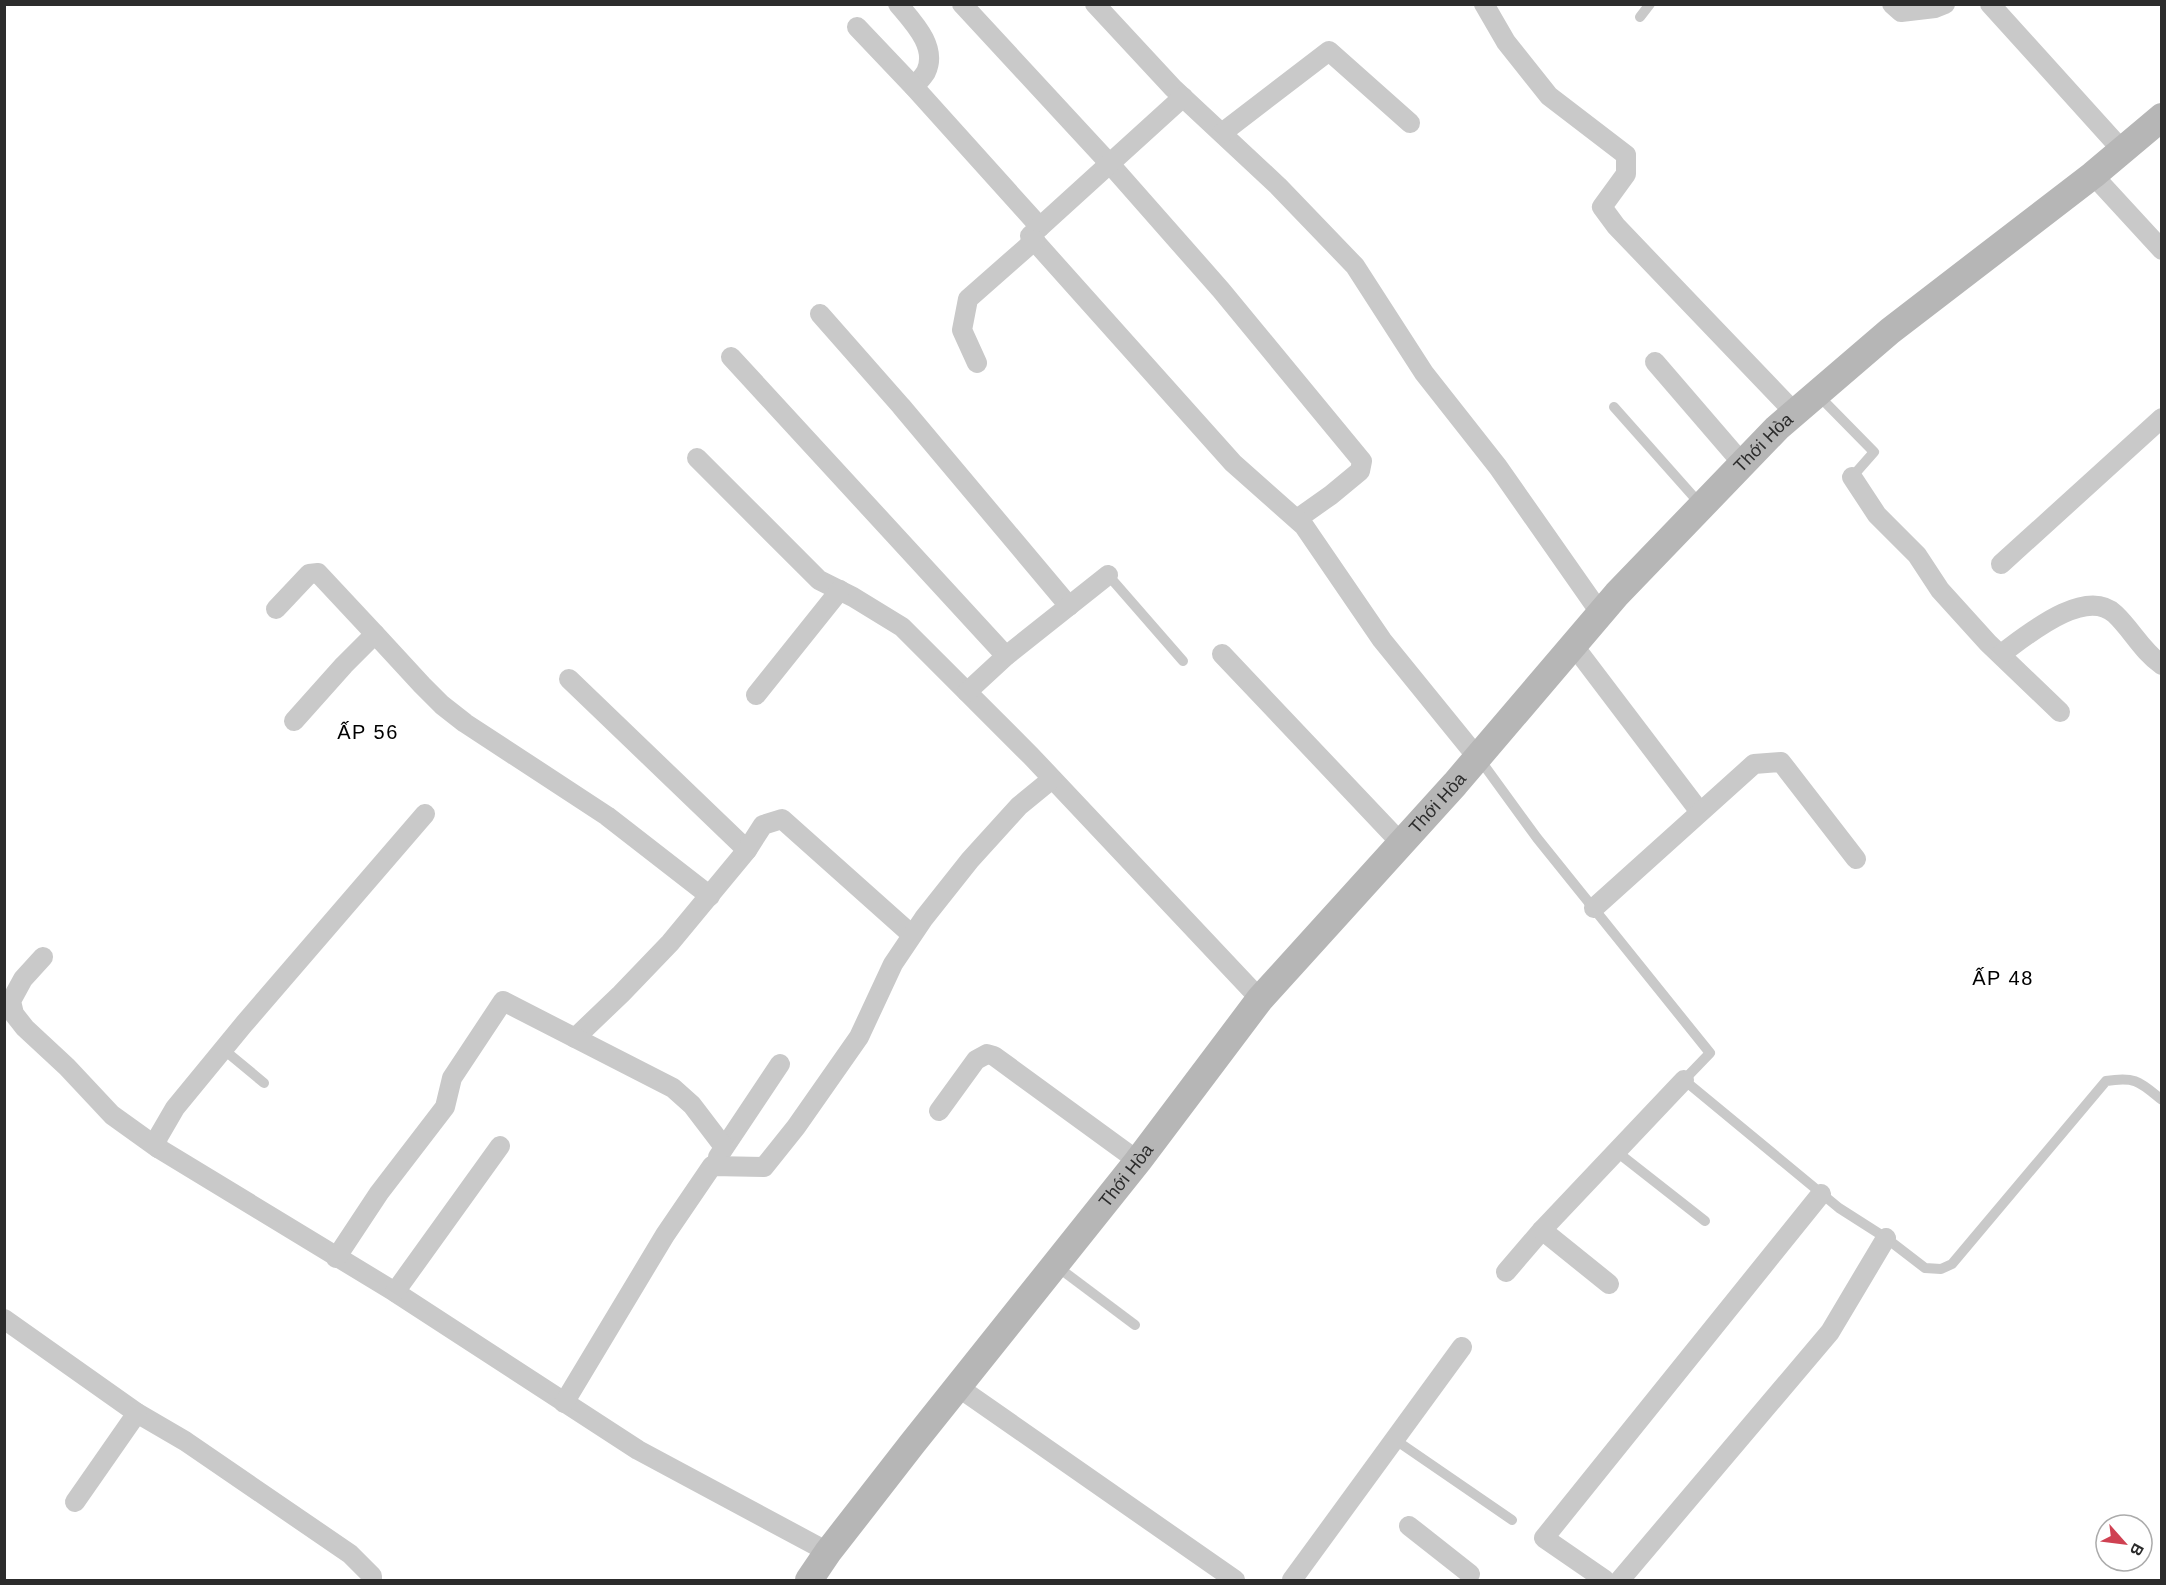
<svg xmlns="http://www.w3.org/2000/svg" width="2166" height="1585" viewBox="0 0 2166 1585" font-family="Arial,sans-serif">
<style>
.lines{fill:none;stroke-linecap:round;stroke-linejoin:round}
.lane{stroke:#c9c9c9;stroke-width:10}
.street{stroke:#c9c9c9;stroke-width:20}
.secondary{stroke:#b6b6b6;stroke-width:28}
.labels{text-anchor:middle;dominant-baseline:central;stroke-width:6;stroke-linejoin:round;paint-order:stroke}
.street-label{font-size:18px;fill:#2c2c2c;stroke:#fff}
.neighbourhood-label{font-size:20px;letter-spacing:1.5px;fill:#000;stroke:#fff}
</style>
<rect width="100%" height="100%" fill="#fff"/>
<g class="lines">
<g class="lane">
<polyline points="1640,17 1650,4"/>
<polyline points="1817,394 1874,452 1852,477"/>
<polyline points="1614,407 1701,505"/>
<polyline points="1108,575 1183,661"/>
<path d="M1478,757L1537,838L1710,1053L1684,1080L1839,1208L1886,1238L1925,1268L1941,1269L1952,1264L2106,1081C2136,1076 2140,1082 2162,1100"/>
<polyline points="223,1049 264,1083"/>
<polyline points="1617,1152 1705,1221"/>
<polyline points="1055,1265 1135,1325"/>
<polyline points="1394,1439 1512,1520"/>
</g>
<g class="street">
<path d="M898,4C913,22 938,47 926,72C923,77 918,82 914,87"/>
<polyline points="962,4 1110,164 1221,290 1362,461 1360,471 1331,495 1297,519"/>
<polyline points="1095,4 1173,88 1278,186 1355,266 1424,373 1498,467 1601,614"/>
<polyline points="1484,4 1506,42 1549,96 1626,155 1626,174 1602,207 1616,226 1795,413"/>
<polyline points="1892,4 1901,12 1935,8 1945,4"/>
<polyline points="1990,4 2122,150"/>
<polyline points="857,27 914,87 1040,227"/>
<polyline points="1183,97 1030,236 1233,463 1304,526 1382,640 1477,757"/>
<polyline points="1222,133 1329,51 1410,123"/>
<polyline points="2093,175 2162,250"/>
<polyline points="820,314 901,406 1069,606"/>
<polyline points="731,357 1006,656"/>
<polyline points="1655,362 1742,463"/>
<polyline points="977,363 962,330 968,299 1035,240"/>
<polyline points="697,458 819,580 853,597 902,627 1031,756 1260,999"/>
<polyline points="1852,477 1877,515 1917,555 1940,590 1988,643 2060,712"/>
<polyline points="2001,564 2162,418"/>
<polyline points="276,609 309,574 318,573 375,634"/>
<polyline points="1574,646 1700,812"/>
<polyline points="1222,654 1401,843"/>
<path d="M2001,654C2026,636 2085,586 2115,614C2132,630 2142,651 2162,665"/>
<polyline points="569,679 747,850"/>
<polyline points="967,692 1006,656 1108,575"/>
<polyline points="756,695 840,590"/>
<polyline points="294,721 344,665 375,634 422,685 442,705 465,723 607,816 710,896"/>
<polyline points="425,814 244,1024 175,1108 157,1139 158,1148 395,1292 638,1450 828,1552"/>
<polyline points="1594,908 1754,764 1781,762 1856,859"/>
<polyline points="43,957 23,979 11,1001 14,1014 25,1028 67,1067 112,1115 158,1148"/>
<polyline points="575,1038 621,994 670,943 747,850 763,825 782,819 912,935"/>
<polyline points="939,1111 976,1060 987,1054 994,1056 1138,1161"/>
<polyline points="718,1157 780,1064"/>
<polyline points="336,1258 379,1193 445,1107 452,1078 503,1001 673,1088 692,1105 724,1147"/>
<polyline points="1506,1272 1542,1230"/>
<polyline points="1609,1284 1542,1230 1684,1080"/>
<polyline points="395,1292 500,1146"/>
<polyline points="4,1319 137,1413 185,1441 350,1554 372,1576 372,1580"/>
<polyline points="958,1387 1235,1580"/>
<polyline points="564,1403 665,1235 712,1166 764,1167 796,1127 859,1037 893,964 924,918 970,860 1019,806 1052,779"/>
<polyline points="75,1502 137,1413"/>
<polyline points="1409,1526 1470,1574"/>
<polyline points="1292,1580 1462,1347"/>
<polyline points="1605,1580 1544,1538 1821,1194"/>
<polyline points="1620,1580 1830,1332 1886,1238"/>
</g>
<path class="secondary" id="s1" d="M809,1580L828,1552L912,1444L1138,1161L1260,999L1455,784L1617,594L1777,428L1890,331L2093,175L2162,117"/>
</g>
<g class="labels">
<g class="street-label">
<text stroke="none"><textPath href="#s1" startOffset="1486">Thới Hòa</textPath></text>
<text stroke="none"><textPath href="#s1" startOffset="1000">Thới Hòa</textPath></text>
<text stroke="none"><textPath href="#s1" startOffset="514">Thới Hòa</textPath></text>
</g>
<g class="neighbourhood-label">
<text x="368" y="732">ẤP 56</text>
<text x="2003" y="978">ẤP 48</text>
</g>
</g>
<rect width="2166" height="1585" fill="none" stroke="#2c2c2c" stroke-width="12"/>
<g transform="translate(2124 1543) rotate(118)"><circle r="28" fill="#ffffff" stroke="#ababab" stroke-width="1.5"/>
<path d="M0-4.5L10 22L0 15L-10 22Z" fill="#cf4152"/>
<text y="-9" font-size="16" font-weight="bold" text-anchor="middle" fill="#2c2c2c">B</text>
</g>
</svg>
